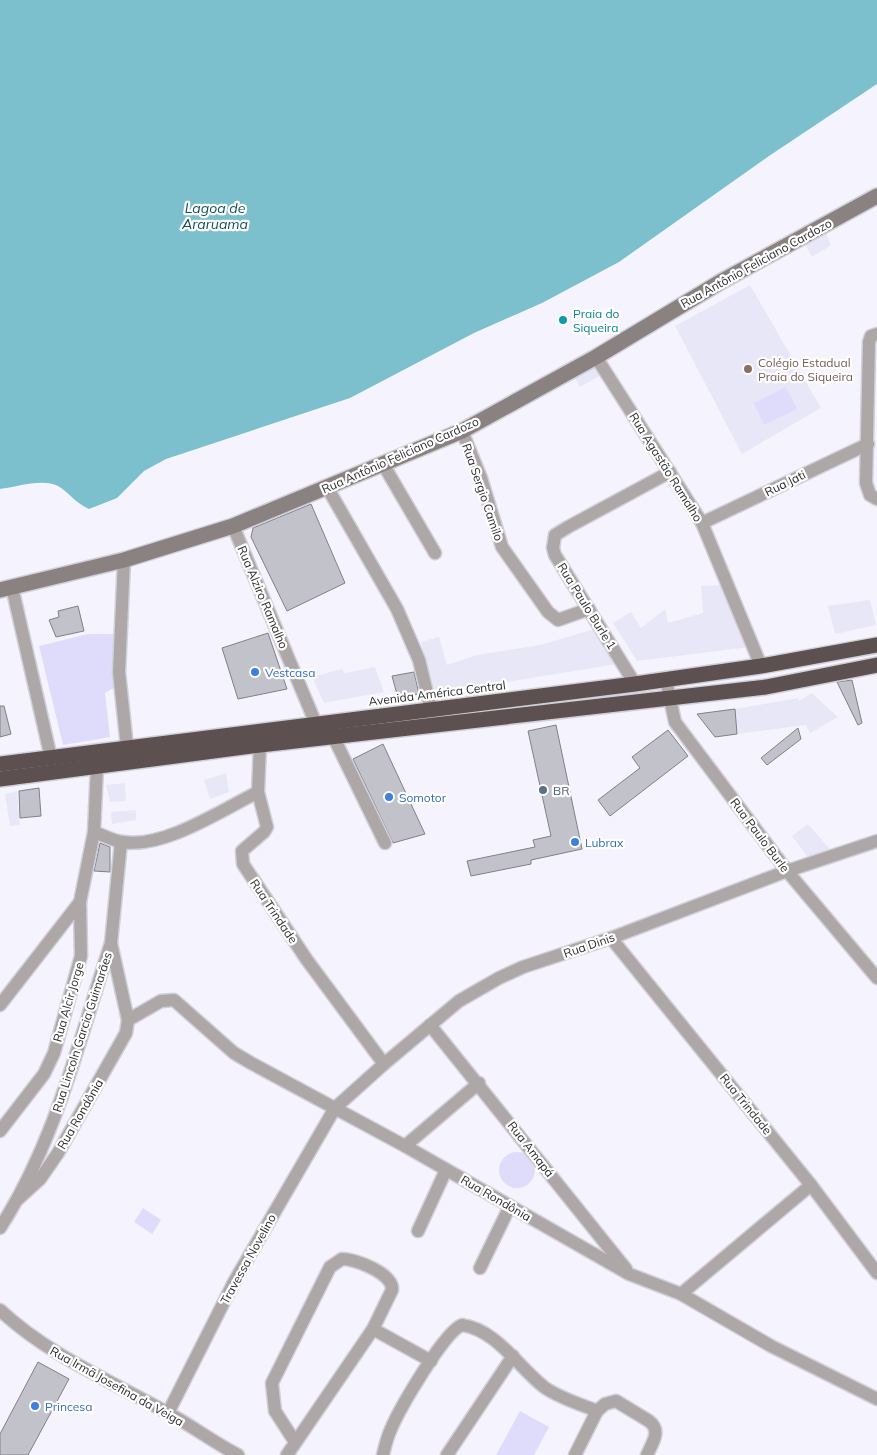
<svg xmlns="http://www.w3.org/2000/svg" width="877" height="1455" viewBox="0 0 877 1455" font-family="Mulish,sans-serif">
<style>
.built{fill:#e8e7f8}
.green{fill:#dfdcfb}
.water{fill:#7cbfcd}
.building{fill:#c2c2cb;stroke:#808089}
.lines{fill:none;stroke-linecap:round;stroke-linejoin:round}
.street-casing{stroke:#d1d0d9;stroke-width:15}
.secondary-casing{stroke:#d1d0d9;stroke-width:18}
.highway-casing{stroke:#d1d0d9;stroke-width:18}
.street{stroke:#ada7a7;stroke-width:12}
.secondary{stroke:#8a8281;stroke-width:15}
.highway{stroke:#5c5150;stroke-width:15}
.culture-dot{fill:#0f9aa8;stroke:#fff;stroke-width:2}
.education-dot{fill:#8d6e63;stroke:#fff;stroke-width:2}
.shop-dot{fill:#3f7fe0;stroke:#fff;stroke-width:2}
.service-dot{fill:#5c6f8a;stroke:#fff;stroke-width:2}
.labels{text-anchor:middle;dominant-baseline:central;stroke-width:4.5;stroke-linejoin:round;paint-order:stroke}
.street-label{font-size:12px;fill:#2c2c30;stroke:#fff}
.culture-label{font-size:12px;fill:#0d838f;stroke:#fff;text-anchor:start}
.education-label{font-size:12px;fill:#785e54;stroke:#fff;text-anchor:start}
.shop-label{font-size:12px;fill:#366cbe;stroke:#fff;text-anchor:start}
.service-label{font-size:12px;fill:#4e5e75;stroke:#fff;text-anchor:start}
.water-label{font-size:14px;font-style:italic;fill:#124d58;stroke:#fff}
</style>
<rect width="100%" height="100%" fill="#f5f4fe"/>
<g class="built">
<polygon points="825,231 831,245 812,257 804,242"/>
<polygon points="750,285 821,408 742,454 675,326"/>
<polygon points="595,360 603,374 580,387 572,372"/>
<polygon points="724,585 750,647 637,661 613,623 631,612 641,628 665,609 668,623 703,613 701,586"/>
<polygon points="870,600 876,625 835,634 828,606"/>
<polygon points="598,628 618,664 507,682 435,691 421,642 439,637 447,665 477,655 540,645"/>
<polygon points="375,667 384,692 324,703 312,677 342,669 344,673"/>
<polygon points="812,693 838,717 810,733 806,725 737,734 735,709 798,698 799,701"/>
<polygon points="226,773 229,792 210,799 204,780"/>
<polygon points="125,783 126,801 110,802 106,785"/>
<polygon points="17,791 20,825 10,826 5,794"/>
<polygon points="136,810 136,820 112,824 111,812"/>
<polygon points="808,824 830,849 808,857 792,836"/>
</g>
<g class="green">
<polygon points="786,387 797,409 764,425 754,403"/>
<polygon points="88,634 116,634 117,686 105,693 110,737 63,745 39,646"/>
<circle cx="517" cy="1170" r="18"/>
<polygon points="143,1208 161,1220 152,1234 134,1222"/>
<polygon points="520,1411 549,1427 534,1455 496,1455"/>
</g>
<path class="water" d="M0,0H877V84L769,156L619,262L542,303L474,333L350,398L166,459L144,471L117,498L89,509C75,503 70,493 58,486C42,478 17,487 0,489Z"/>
<g class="building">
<polygon points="311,504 345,583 287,611 251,537 253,528"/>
<polygon points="78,606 84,631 56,637 49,620 59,617 58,611"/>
<polygon points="268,633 287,689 238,699 222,648"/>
<polygon points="414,672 419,694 398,698 392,676"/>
<polygon points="852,680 862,723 858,725 837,682"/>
<polygon points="0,706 4,706 11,734 0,737"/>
<polygon points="735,709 737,734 715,737 697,714"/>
<polygon points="556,725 582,849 531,860 531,864 471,876 467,861 535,847 533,840 551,836 528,731"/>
<polygon points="798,728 801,739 767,765 761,758"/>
<polygon points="668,730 688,756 610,816 598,800 640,768 632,757"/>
<polygon points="383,744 425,834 393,843 353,759"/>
<polygon points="39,788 41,816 20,818 19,791"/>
<polygon points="100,843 110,847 110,872 94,871"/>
<polygon points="38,1362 69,1379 28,1455 0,1455 0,1434"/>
</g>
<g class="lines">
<g class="street-casing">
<g id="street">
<polyline points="877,334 871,336 869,342 866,483 870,495 877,499"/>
<polyline points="596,357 702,523 761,666"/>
<polyline points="462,431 481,478 502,547 548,612 558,620 589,609"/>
<polyline points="383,464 435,553"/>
<polyline points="327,487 397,609 419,660 431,709"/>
<polyline points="702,523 868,444"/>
<polyline points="233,526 316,724"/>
<polyline points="124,560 119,672 127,747"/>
<polyline points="12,587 51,758"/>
<polyline points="666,680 675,722 787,871 877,978"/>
<polyline points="635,684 555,555 553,548 555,535 568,527 670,472"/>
<polyline points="333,736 385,843"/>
<polyline points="260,745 258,792 267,827 264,832 242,851 243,864 307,960 384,1064"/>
<path d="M94,832C103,835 113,841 123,842C163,849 222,810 258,792"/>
<polyline points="611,938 811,1185 877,1273"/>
<polyline points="0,1005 80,902"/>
<polyline points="128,1020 161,1001 174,1000 234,1053 251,1063 405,1146 629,1274 681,1294 771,1346 877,1399"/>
<polyline points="430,1025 626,1269"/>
<polyline points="0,1131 44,1074 54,1053 81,956 80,902 94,832 97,767"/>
<polyline points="405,1146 479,1083"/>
<polyline points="18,1199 40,1179 58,1153 126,1033 128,1020 111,943 121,842"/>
<path d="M0,1228C56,1141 79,1040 111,943"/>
<polyline points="418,1231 446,1170"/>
<polyline points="480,1268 510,1206"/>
<polyline points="681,1294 811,1185"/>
<path d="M0,1310C48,1355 109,1380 166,1412C191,1425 213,1442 238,1455"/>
<polyline points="373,1329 431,1361"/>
<polyline points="168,1413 234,1282 335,1108 384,1064 459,1001 499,978 523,967 611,938 787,871 877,841"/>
<path d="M287,1455L373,1329L392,1290C394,1274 356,1259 342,1259L330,1267L272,1383L275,1411L295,1442"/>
<path d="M383,1455C385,1447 387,1437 391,1429C400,1408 444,1332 462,1325C497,1330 518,1367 544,1387C559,1398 580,1404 597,1411L605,1404L616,1401L649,1421C662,1431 652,1443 647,1455"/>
<polyline points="447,1455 513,1356"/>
<polyline points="575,1455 597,1411"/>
</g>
</g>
<g class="secondary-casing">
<polyline id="secondary" points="0,590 124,560 233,526 462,431 596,357 722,281 877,196"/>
</g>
<g class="highway-casing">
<g id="highway">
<polyline points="0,764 635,684 761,666 877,645"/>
<polyline points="0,779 260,745 766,687 877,665"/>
</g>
</g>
<use href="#street" class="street"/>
<use href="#secondary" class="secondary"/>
<use href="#highway" class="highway"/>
</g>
<circle class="culture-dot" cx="563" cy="320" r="5"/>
<circle class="education-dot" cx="748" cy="369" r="5"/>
<g class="shop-dot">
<circle cx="255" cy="672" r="5"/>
<circle cx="389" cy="797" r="5"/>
<circle cx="575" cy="842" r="5"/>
<circle cx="35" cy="1406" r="5"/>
</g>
<circle class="service-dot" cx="543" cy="790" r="5"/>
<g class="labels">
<g class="street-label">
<text transform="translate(756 263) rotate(-29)">Rua Antônio Feliciano Cardozo</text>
<text transform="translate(400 455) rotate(-24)">Rua Antônio Feliciano Cardozo</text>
<text transform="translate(666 467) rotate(58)">Rua Agastão Ramalho</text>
<text transform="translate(785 483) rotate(-26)">Rua Jati</text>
<text transform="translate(483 492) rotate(71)">Rua Sergio Camilo</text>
<text transform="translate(263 597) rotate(67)">Rua Alziro Ramalho</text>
<text transform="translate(587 606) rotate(58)">Rua Paulo Burle 1</text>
<text transform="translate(437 693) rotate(-7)">Avenida América Central</text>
<text transform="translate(760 835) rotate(53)">Rua Paulo Burle</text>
<text transform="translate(274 911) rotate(56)">Rua Trindade</text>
<text transform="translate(589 945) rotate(-19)">Rua Dinis</text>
<text transform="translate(68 1002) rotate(-74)">Rua Alcir Jorge</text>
<text transform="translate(82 1032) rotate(-72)">Rua Lincoln Garcia Guimarães</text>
<text transform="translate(746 1104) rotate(51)">Rua Trindade</text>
<text transform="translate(80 1114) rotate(-60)">Rua Rondônia</text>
<text transform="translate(531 1149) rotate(52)">Rua Amapá</text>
<text transform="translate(496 1198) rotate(30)">Rua Rondônia</text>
<text transform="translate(248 1259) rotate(-61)">Travessa Novelino</text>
<text transform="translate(117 1386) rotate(29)">Rua Irmã Josefina da Veiga</text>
</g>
<g class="culture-label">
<text x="573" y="313">Praia do<tspan x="573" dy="14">Siqueira</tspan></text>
</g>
<g class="education-label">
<text x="758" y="362">Colégio Estadual<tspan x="758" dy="14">Praia do Siqueira</tspan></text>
</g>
<g class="shop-label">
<text x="265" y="672">Vestcasa</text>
<text x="399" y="797">Somotor</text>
<text x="585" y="842">Lubrax</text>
<text x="45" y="1406">Princesa</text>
</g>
<g class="service-label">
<text x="553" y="790">BR</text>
</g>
<g class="water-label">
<text x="215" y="208">Lagoa de<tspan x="215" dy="16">Araruama</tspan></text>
</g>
</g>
</svg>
